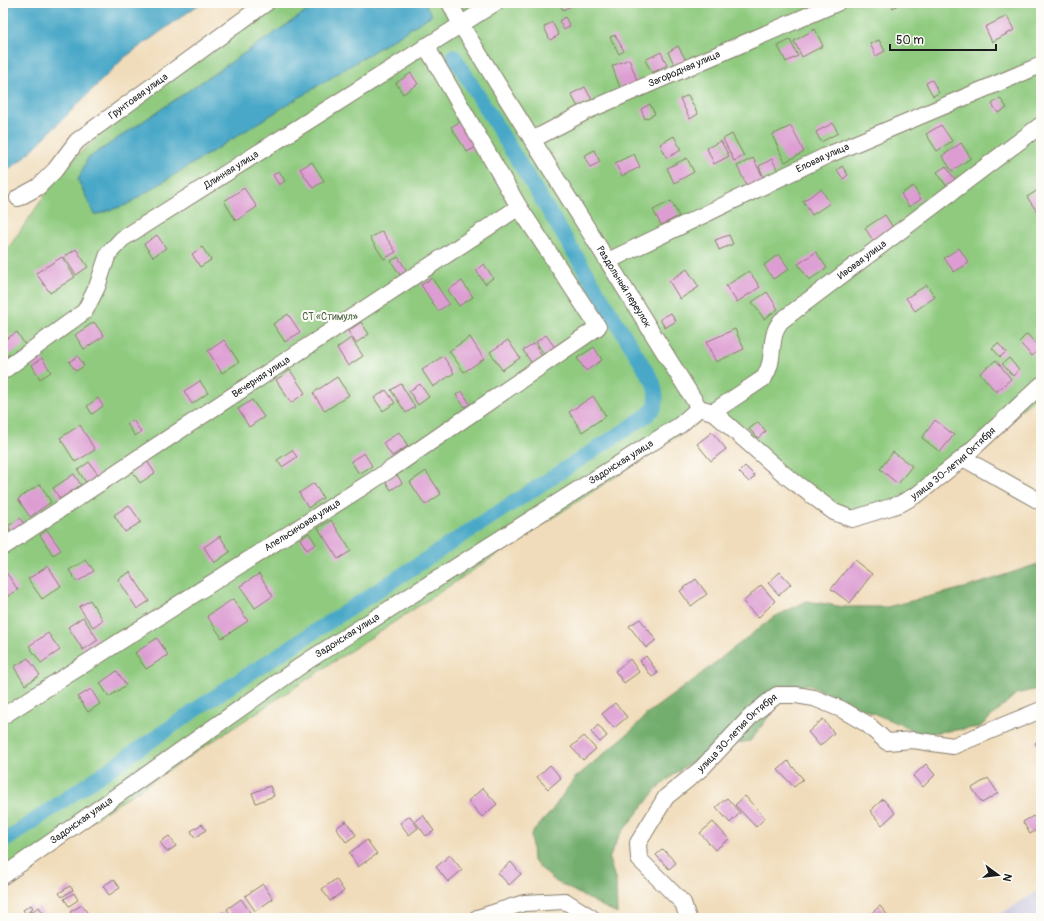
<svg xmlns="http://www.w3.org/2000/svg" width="1044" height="921" viewBox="0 0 1044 921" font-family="Pangolin,sans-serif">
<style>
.industrial{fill:#c2c1dc}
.green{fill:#8fca7f;stroke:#56734e}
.forest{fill:#73ae6e;stroke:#486545}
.water{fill:#49a8c8;stroke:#326272}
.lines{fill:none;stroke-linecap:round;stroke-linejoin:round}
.canal{stroke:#49a8c8;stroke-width:15}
.building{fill:#dd9dd3}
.street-casing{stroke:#867c6b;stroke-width:18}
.street{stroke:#fff;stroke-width:16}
.labels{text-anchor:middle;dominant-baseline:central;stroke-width:4;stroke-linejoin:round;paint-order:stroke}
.street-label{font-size:10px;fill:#1c1c1c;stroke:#fdfcf7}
.park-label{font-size:10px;fill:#4a6244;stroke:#fdfcf7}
</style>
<rect width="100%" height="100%" fill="#fdfcf7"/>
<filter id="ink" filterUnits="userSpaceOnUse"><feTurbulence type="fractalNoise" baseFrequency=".025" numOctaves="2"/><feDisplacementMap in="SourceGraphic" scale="8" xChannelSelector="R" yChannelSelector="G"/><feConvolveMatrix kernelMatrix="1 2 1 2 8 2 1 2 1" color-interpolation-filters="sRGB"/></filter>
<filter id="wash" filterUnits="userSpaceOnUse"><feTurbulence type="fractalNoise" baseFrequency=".012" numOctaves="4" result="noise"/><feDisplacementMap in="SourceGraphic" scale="16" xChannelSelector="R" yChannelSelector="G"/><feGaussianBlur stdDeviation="0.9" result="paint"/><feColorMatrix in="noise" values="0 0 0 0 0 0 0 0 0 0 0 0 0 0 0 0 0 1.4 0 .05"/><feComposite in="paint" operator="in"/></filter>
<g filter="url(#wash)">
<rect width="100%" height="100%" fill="#f0dcba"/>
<polygon class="industrial" points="1041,889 1041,918 994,918"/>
<polygon class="green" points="283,3 1041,3 1041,392 1027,405 879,513 846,518 720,424 703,419 3,879 3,256 63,169 150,87"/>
<polygon class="forest" points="1041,563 1041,688 1016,694 980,727 922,734 806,684 790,689 750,741 714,747 677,772 655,791 619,836 609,859 616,882 617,914 555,881 533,861 531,834 550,813 574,779 631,731 648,713 692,681 772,618 807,601 844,607 887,607 972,586"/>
<g class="water">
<polygon points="3,3 201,3 125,57 25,157 3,174"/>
<polygon points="319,3 425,3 432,15 126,205 95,215 78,180 87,159"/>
</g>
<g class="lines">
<path class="canal" d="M3,842L232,685L633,425C654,410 661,409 653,382L454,56"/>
</g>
<g id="blocks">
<g class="building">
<polygon points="559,3 577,3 563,10"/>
<polygon points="890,3 901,3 893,8"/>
<polygon points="1007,16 1014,30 992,42 985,27"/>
<polygon points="565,17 570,26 564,30 559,21"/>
<polygon points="552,22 559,35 550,40 544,27"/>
<polygon points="815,29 823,46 802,57 794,41"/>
<polygon points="615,35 624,51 619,54 610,37"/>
<polygon points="790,40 798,56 786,62 778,46"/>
<polygon points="879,40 885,51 876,56 870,44"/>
<polygon points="678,46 687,62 676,68 668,52"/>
<polygon points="661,52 667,65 652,73 645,60"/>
<polygon points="629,59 638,83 621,90 612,66"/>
<polygon points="411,73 418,84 403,94 396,83"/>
<polygon points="932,80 939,93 933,96 926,83"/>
<polygon points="585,87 592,100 578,107 571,94"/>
<polygon points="688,95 698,114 690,119 680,99"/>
<polygon points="1000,98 1007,108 998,113 992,104"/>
<polygon points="650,104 655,114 645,119 641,109"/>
<polygon points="463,120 478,146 467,152 451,127"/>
<polygon points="833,123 838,133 821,142 816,132"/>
<polygon points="941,125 952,141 937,151 926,134"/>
<polygon points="791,126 804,152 785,162 772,135"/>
<polygon points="732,134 744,156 734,161 723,139"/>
<polygon points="674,136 681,150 667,158 660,144"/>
<polygon points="721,141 729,156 714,164 707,148"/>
<polygon points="961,143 971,158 952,171 942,156"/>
<polygon points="594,150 600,162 590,167 584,156"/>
<polygon points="634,154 640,167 622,176 615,163"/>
<polygon points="687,158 694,172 674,183 667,168"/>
<polygon points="753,158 765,181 749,190 737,166"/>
<polygon points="772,159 778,171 764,178 759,166"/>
<polygon points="312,162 324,181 313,188 300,169"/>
<polygon points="842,166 848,175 843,179 837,170"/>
<polygon points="946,166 956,181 947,187 937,172"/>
<polygon points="279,171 285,181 279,185 273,175"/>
<polygon points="913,186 921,199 909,207 901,194"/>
<polygon points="244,188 257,207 236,221 224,201"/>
<polygon points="1041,188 1041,210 1038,213 1027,197"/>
<polygon points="821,189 830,203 812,215 803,201"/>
<polygon points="671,201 679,216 661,225 653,210"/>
<polygon points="885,215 896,232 876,245 865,228"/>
<polygon points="382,231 396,252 384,259 370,238"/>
<polygon points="157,235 166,248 153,257 144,244"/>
<polygon points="729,235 733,244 719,250 715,240"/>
<polygon points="202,247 211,260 200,267 192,254"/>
<polygon points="959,248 969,263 954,272 944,258"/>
<polygon points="76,249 88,267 76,275 64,257"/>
<polygon points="816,252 827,268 809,280 798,264"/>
<polygon points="779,254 789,269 773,279 764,265"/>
<polygon points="62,257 75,277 50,293 36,273"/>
<polygon points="398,257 407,271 400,275 391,261"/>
<polygon points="484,264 493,278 485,284 476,270"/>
<polygon points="687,269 699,287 680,299 669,281"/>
<polygon points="749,271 760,287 737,302 726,286"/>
<polygon points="432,278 449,304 438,311 421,285"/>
<polygon points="462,281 473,297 459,306 448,290"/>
<polygon points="927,285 935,297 915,311 906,298"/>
<polygon points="767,292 778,309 764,319 752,302"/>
<polygon points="671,313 676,321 665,328 660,319"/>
<polygon points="288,314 300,332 285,342 273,324"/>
<polygon points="94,322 104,336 84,349 75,335"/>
<polygon points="361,322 369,334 356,343 348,331"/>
<polygon points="735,329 744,349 716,362 706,342"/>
<polygon points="17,332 25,345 7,356 3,349 3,341"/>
<polygon points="1027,334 1040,348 1032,356 1019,342"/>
<polygon points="546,335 556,349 545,356 536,342"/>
<polygon points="470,337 484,359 464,372 449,351"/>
<polygon points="351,338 363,356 348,366 337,348"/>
<polygon points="224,340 239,362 222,373 208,351"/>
<polygon points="508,340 520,358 502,370 490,352"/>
<polygon points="534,343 543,357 532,364 523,350"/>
<polygon points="998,343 1006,352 1000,357 992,348"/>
<polygon points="594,347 602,360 586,371 577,358"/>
<polygon points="78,356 84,366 76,371 69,362"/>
<polygon points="443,356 454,373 433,387 422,370"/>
<polygon points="42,358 51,372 40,379 32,365"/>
<polygon points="1009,358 1019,370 1013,376 1002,364"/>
<polygon points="996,360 1011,379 996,392 980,373"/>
<polygon points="290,370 305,393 291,403 276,380"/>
<polygon points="337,377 349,395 325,411 313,393"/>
<polygon points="200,381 208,393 192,404 184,391"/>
<polygon points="401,384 415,407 406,413 391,390"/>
<polygon points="420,384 429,397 418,405 409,391"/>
<polygon points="386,390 395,403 383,411 374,398"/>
<polygon points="462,391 470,404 465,407 456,395"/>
<polygon points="593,396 606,416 582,432 569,412"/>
<polygon points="98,398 103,406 92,414 87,406"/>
<polygon points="252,400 264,417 249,427 238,409"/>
<polygon points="133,420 141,432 135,436 127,424"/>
<polygon points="935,420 954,435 940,452 922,438"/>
<polygon points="758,422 766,431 758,438 749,429"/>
<polygon points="80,425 95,450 75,462 60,438"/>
<polygon points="399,432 408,446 392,456 383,443"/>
<polygon points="712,432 726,449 711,461 697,444"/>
<polygon points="292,450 297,457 282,467 277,460"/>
<polygon points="893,452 912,466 898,484 880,469"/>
<polygon points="364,453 372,466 359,474 351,461"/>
<polygon points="147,461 155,473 140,483 132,471"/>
<polygon points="89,462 99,476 87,484 78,470"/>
<polygon points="745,466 755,476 749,482 739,472"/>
<polygon points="426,471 441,494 425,505 410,482"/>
<polygon points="396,473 402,483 391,490 385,481"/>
<polygon points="74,474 81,485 60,499 53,488"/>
<polygon points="314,483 323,498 308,508 299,493"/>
<polygon points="40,484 51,502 30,517 18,499"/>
<polygon points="129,505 141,522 125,532 114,515"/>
<polygon points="20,518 24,524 11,532 8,526"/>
<polygon points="331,520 351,551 338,559 318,528"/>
<polygon points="47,530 61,550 53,555 40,535"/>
<polygon points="309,533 316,544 307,550 300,539"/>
<polygon points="220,536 230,552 214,563 204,547"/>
<polygon points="86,560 94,571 77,582 69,570"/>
<polygon points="854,560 872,574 850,603 831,589"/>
<polygon points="48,566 61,586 42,599 28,579"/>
<polygon points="6,572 18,590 3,599 3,574"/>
<polygon points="130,572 149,601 137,609 118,579"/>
<polygon points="780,572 791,584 779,595 768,583"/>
<polygon points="259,574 273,596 255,608 240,586"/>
<polygon points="696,579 707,594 691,606 680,591"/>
<polygon points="761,585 775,601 758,618 743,602"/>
<polygon points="233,599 248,621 222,638 207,616"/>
<polygon points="90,600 103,620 93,627 79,607"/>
<polygon points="83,617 98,640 83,650 68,627"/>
<polygon points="640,619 656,640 646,648 629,626"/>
<polygon points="48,633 60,650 41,663 29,646"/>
<polygon points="157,638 168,655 146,669 135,653"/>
<polygon points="646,656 658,673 652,677 640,661"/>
<polygon points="28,658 40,675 25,685 14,667"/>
<polygon points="630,659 639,672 624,683 615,671"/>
<polygon points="117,671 126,685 109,697 100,683"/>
<polygon points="91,689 100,704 88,712 78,697"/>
<polygon points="615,703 627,717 614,728 602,714"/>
<polygon points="823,719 834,733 820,746 808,732"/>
<polygon points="598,725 607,736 600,742 591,732"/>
<polygon points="584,736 596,749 583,760 571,747"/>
<polygon points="1041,739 1041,751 1035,743"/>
<polygon points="788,761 803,779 794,787 778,770"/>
<polygon points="926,764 935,775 923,787 913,776"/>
<polygon points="550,765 561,778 548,789 537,777"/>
<polygon points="988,778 998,793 982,803 972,788"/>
<polygon points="270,786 274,796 256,803 252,793"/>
<polygon points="483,788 497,804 482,817 468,801"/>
<polygon points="745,796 765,818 756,827 735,805"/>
<polygon points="727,798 740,813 730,823 716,807"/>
<polygon points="883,799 895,813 882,825 870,811"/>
<polygon points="423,815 434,831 426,836 415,821"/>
<polygon points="410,816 418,828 409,835 400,823"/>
<polygon points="1033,816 1041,827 1030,834 1023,822"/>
<polygon points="346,821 356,835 346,842 336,828"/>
<polygon points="713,822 729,839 715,850 700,833"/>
<polygon points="202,824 206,830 195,838 191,831"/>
<polygon points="169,836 176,846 167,852 160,842"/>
<polygon points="367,840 377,854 358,867 349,853"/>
<polygon points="663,849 676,863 669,869 656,855"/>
<polygon points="450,855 462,870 448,882 436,867"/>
<polygon points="511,862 521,874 509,885 498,873"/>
<polygon points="114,879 120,888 109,895 103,886"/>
<polygon points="336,879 344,891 330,901 322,889"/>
<polygon points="263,884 273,899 255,911 245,896"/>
<polygon points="70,886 73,890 62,897 59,893"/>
<polygon points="74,893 78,900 69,906 64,899"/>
<polygon points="241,899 250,912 242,918 233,918 227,909"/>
<polygon points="31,905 33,908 26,914 23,910"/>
<polygon points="82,905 91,918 74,918 70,912"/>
<polygon points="880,906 890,918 870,918 868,916"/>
<polygon points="39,907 45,916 41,918 27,918 25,916"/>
<polygon points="223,912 227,918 214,918"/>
</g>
</g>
</g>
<g filter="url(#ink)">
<use href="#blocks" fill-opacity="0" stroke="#867c6b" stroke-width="1"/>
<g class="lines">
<g class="street-casing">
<g id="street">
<path id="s1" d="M450,3L461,25L699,408L713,412L785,475L834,512L852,519L900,504L918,494L963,458L1041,385"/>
<path id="s2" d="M532,140L587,111L837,3"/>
<path id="s3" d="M18,198L38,187L55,170L77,141L266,3"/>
<path id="s4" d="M608,261L828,155L1041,65"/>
<path id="s5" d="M3,371L85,311L97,287L108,254L122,239L495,3"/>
<path id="s6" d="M713,412L764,378C774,362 770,349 775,332C776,328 779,324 781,321L1041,125"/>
<polyline points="963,458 1041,502"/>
<path id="s7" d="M3,547L519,207"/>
<path id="s8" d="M3,716L394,467L598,327L519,207L426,46"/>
<path id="s9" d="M3,876L309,660L680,425L699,408"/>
<polyline points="477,918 524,903 565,901 592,918"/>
<path id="s10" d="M688,918L683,903L639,859L638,843L666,797L702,768L753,714L777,695H796L814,698L841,709L867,724L887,742L913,740L953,746L1041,710"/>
</g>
</g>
<use href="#street" class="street"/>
</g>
</g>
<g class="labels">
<g class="street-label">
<text stroke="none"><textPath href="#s2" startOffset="168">Загородная улица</textPath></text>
<text stroke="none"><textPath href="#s3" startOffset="159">Грунтовая улица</textPath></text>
<text stroke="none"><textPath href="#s4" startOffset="238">Еловая улица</textPath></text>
<text stroke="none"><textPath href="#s5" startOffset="313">Длинная улица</textPath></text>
<text stroke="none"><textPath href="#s6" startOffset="223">Ивовая улица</textPath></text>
<text stroke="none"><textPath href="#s1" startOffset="333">Раздольный переулок</textPath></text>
<text stroke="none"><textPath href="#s7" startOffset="309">Вечерняя улица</textPath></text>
<text stroke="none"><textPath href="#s9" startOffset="744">Задонская улица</textPath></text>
<text stroke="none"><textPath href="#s1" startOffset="784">улица 30-летия Октября</textPath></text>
<text stroke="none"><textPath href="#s8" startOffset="355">Апельсиновая улица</textPath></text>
<text stroke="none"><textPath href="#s9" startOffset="420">Задонская улица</textPath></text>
<text stroke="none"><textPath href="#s10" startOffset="244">улица 30-летия Октября</textPath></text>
<text stroke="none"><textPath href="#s9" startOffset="96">Задонская улица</textPath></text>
</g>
<g class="park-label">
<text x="330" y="317">СТ «Стимул»</text>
</g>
</g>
<rect width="1044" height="921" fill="none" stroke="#fdfcf7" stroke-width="16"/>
<g transform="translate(998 875) rotate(105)" stroke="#fdfcf7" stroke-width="3" paint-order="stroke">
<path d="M0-3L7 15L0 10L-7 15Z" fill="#1c1c1c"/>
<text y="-6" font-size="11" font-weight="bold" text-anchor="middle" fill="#1c1c1c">N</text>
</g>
<path d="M890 44v6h106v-6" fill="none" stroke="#1c1c1c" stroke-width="2"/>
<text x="896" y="44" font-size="12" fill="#1c1c1c" stroke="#fdfcf7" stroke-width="3" paint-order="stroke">50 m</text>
</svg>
